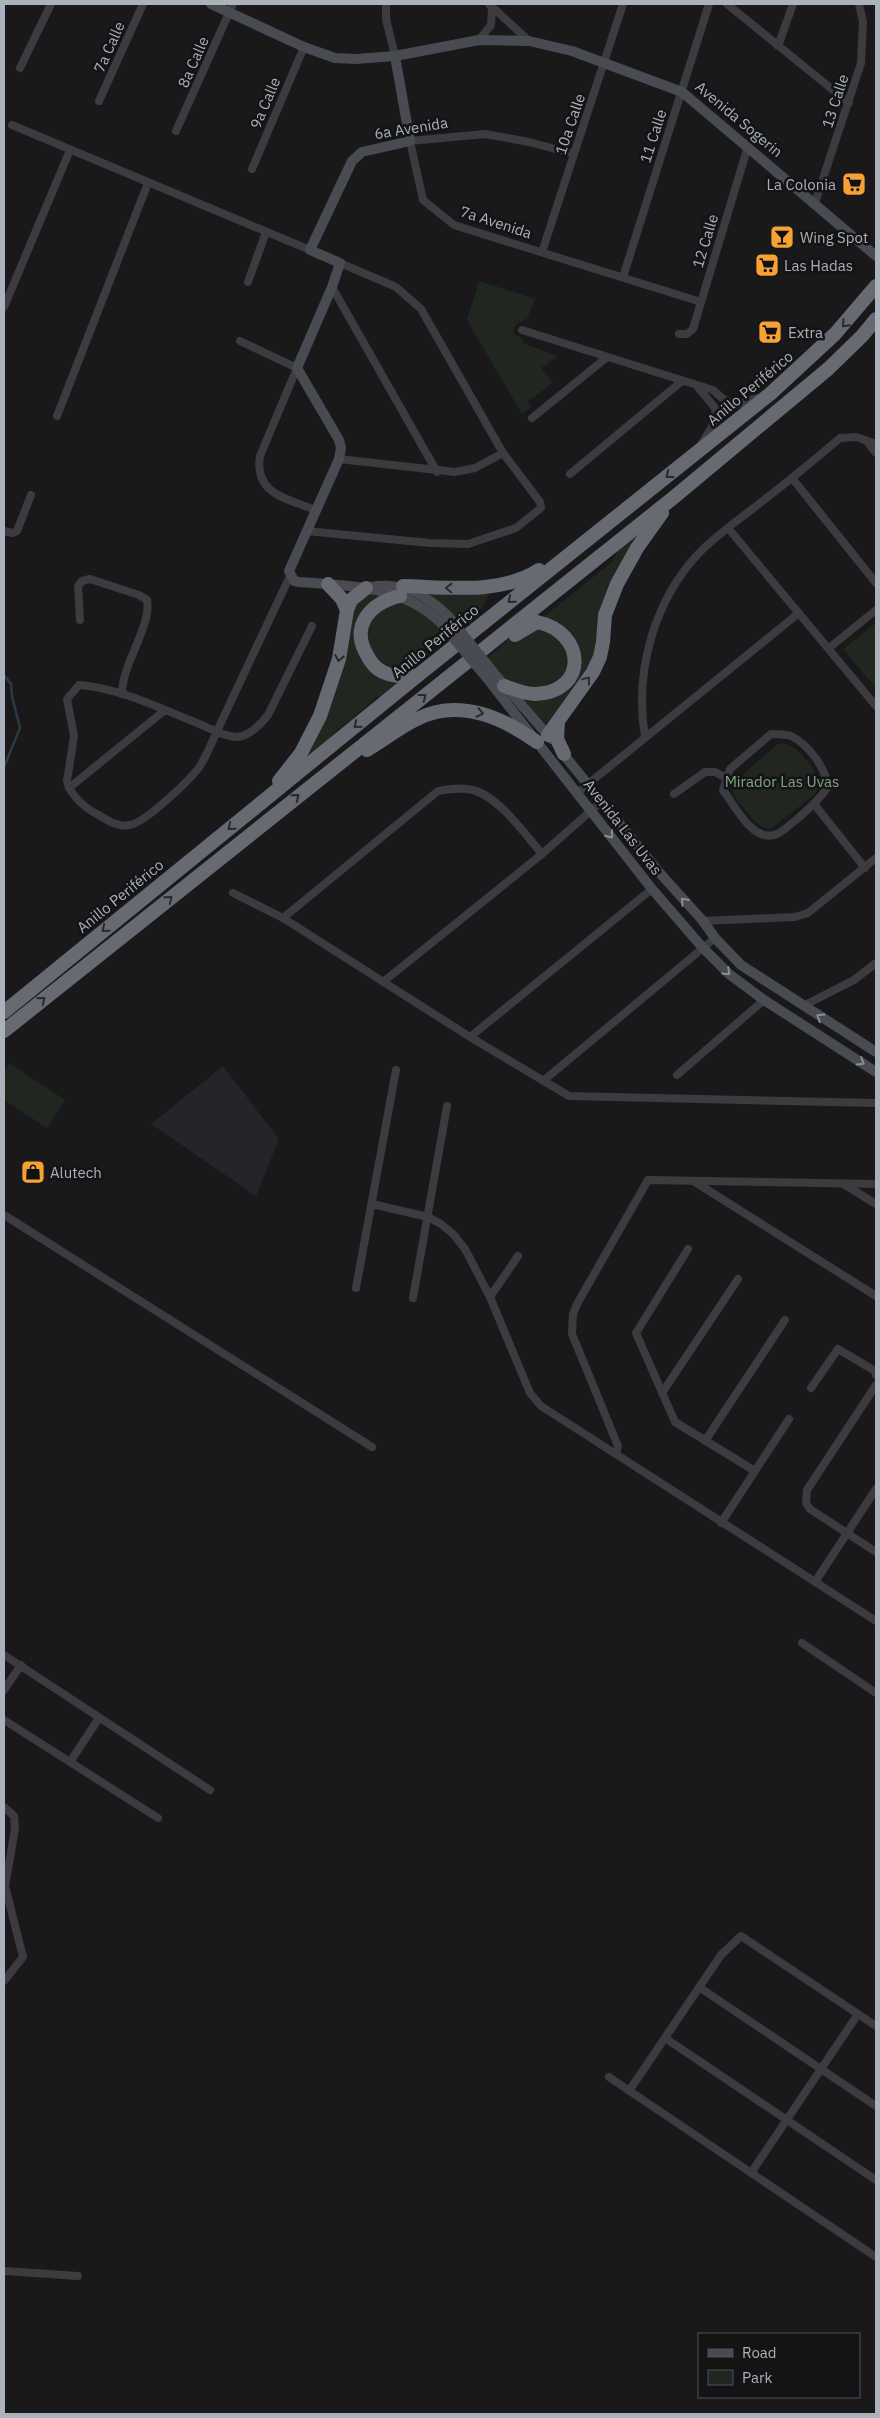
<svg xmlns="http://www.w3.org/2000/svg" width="880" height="2418" viewBox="0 0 880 2418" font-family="'IBM Plex Sans',sans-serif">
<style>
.built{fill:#252529}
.green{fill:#1f271f}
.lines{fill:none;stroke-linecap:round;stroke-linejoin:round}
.stream{stroke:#2e3a40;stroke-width:2.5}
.street{stroke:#3a3c41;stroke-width:8}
.secondary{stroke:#484b51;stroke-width:10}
.highway{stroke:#666a72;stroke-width:14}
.secondary-bridge{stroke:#484b51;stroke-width:10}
.oneway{stroke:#282a2e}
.oneway2{stroke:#888e96}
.labels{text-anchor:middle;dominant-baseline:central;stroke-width:5;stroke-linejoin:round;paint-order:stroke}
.street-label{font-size:15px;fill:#abb2bb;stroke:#141417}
.poi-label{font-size:15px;fill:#abb2bb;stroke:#141417;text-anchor:start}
.park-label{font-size:15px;fill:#83a782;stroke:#141417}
</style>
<rect width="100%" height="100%" fill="#19191c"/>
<polygon class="built" points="223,1066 279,1139 256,1196 151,1124"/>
<g class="green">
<path d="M479,281L535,299L527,319C519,322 514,324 513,333L523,339L522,343L558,356L541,368L553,382L528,402L531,407L522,414L467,320Z"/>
<polygon points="640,524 647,533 626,566 603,642 548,735 484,661 510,638 537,622 612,562 623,538"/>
<path d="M491,586C485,622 427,651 398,668L397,675L404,687L376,698L333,734L324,751L310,763L301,753L357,593Z"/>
<polygon points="876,623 876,688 843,649"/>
<path d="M783,743C798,746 820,772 819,788L814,795L773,827L768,829C757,826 751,817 744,809C740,804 734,799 733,792C731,781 768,753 778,744Z"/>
<polygon points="9,1063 65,1100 47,1128 4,1100 4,1072"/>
</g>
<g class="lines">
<polyline class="stream" points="4,675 11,684 12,696 20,728 4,767"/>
<g class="street">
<polyline points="386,4 386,19 395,56"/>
<polyline points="489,4 529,41"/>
<polyline points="727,4 849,103"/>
<polyline points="479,40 491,25 492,8"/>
<polyline points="778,46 793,4"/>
<polyline points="20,68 51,4"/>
<polyline points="99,101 143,4"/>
<polyline points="12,125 310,250"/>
<polyline points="176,131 233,4"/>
<polyline points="574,154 529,142 485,134 410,141 423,200 454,225 701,302"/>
<polyline points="252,169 304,47"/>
<polyline points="815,203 861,63 863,22 859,4"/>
<polyline points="542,252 623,4"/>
<polyline points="623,277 709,4"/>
<polyline points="248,282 266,232"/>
<polyline points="332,287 437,472"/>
<polyline points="4,307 70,150"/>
<polyline points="522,330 713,390 722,398 736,405 757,398"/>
<polyline points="679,334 687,334 693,329 748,146"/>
<path d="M240,341L297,368L260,456C254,494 287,499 316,510"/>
<polyline points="696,385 716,409 712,427 702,443"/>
<polyline points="57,416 148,183"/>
<polyline points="532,418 606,358"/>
<polyline points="716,418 726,408 736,405"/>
<polyline points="867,441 876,453"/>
<polyline points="339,459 455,472 475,468 503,453"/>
<polyline points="570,474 682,381"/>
<polyline points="792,478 876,583"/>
<polyline points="728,528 876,706"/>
<polyline points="4,531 12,533 17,531 31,495"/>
<polyline points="306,531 430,543 468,544 516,528 541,508 540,502 503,453 421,309 396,287 340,263"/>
<path d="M290,576L217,731C212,742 207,755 200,766C190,780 146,822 130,825C118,828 107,820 97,814C85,808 70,795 67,781L74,736L67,699L79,685C120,688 159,708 197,723C208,727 224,737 237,737C249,736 261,724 268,715L312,626"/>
<path d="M80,620L78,586L82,581L90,579L139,595L147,600C152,626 122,663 122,694"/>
<polyline points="829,648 876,610"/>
<path d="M771,734C778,734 785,734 791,736C808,744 825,767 828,786C820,800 808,809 796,820C790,824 784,831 777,834C753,844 735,806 723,790L730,769Z"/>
<path d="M645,737C634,672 654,599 701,551C716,536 734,523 751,510C781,487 811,463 840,438L856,437L876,444"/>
<polyline points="69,788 165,710"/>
<polyline points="577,793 799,613"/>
<polyline points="674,794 705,772 715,772 726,778"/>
<polyline points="814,804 865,868"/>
<polyline points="233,893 283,918 470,1037 569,1096 876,1103"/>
<path d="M283,918L438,791C449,789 461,787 473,790C498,796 525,834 542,854"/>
<polyline points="703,921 795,917 808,913 876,858"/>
<polyline points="383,982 542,854 602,801"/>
<polyline points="803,1006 854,980 876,963"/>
<polyline points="470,1037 652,889"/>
<polyline points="677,1075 764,1000"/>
<polyline points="543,1081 715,938"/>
<polyline points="695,1182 876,1296"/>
<polyline points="845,1185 876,1204"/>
<polyline points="372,1204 428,1217 441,1224 453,1234 465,1249 490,1297 530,1393 541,1406 876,1621"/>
<polyline points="4,1215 372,1447"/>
<polyline points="688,1249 636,1333 675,1422 755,1471"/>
<polyline points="356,1288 396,1070"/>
<polyline points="490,1297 518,1256"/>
<polyline points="413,1298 447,1106"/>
<polyline points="876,1385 807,1490 806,1503 810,1509 876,1552"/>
<polyline points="811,1388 838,1349 875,1371 876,1375"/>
<polyline points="662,1393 738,1279"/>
<polyline points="705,1441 785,1320"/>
<polyline points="616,1454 618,1446 572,1334 573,1314 577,1304 648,1180 876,1184"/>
<polyline points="721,1523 789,1419"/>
<polyline points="815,1582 876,1489"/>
<polyline points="802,1643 876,1693"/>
<polyline points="4,1655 210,1790"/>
<polyline points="4,1690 21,1665"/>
<polyline points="4,1720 158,1818"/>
<polyline points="70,1762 99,1718"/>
<polyline points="4,1807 14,1816 15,1829 5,1886 23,1957 4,1981"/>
<polyline points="699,1987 876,2106"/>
<polyline points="665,2038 876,2180"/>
<polyline points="609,2077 876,2257"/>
<polyline points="629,2091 721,1955 741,1936 876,2026"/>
<polyline points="751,2173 858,2014"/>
<polyline points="4,2271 78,2276"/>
</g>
<g class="secondary">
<polyline points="211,4 304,47 335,58 356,59 395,56 479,40 529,41 572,51 682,92 876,256"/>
<path d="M395,56L410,141L362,152L352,161L310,250L340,263L332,287L297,368L339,440L341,448L339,459L289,571L294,581L299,582C350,586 401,585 440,622"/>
<path d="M371,587C402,581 427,595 448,616"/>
<polyline points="493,672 551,739"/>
<polyline points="486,677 652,889 703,948 729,974 764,1000 876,1072"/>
<polyline points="560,750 658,871 703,921 715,938 741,965 876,1052"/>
</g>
<g class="highway">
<polyline points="328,584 342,599 347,610"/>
<path d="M403,586C447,587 500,595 539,570"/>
<path d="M400,596C370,603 350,626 367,655C370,661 376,669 383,672C392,677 407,676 417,676"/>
<path d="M504,686C514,689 524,694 535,694C589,692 586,632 537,622L515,635"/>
<polyline points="558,722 557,739 564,754"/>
<polyline points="548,735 593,672 600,657 603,642 605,615 617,584 637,548 662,513"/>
<path d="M367,750C384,740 400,727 417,719C459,698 502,717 537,742"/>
<polyline points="279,781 301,753 320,716 339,659 347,610 351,600 366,588"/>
<polyline points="4,1012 417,676 770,394 835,334 876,286"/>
<polyline points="4,1031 673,498 828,369 862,336 876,319"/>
</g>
<g class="secondary-bridge">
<polyline points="448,616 493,672"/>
<polyline points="440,622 486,677"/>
</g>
</g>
<defs><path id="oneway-chevron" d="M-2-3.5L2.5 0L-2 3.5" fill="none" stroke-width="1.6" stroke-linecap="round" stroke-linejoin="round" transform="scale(1.25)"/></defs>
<g class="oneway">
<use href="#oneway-chevron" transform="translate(845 324) rotate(133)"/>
<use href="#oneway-chevron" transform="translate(669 475) rotate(142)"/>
<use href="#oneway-chevron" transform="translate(449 588) rotate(-179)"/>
<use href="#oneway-chevron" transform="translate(511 600) rotate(141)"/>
<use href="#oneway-chevron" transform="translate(339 658) rotate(101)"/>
<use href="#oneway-chevron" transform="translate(587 680) rotate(-53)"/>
<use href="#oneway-chevron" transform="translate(423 697) rotate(-38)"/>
<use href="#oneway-chevron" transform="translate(480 713) rotate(12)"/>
<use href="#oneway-chevron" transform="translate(357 725) rotate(141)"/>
<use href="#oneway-chevron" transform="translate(296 797) rotate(-39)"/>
<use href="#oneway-chevron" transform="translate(231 827) rotate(141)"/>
<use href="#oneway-chevron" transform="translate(169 899) rotate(-39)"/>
<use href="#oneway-chevron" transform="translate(105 929) rotate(141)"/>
<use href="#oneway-chevron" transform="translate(42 1000) rotate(-39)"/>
</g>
<g class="oneway2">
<use href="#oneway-chevron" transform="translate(610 835) rotate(52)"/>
<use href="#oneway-chevron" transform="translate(684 901) rotate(-132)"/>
<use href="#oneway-chevron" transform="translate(727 972) rotate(43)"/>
<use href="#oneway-chevron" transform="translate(820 1017) rotate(-148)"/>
<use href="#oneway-chevron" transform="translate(861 1062) rotate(32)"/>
</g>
<defs>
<g id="supermarket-square" transform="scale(1.25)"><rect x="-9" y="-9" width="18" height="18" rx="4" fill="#f9a134" stroke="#141417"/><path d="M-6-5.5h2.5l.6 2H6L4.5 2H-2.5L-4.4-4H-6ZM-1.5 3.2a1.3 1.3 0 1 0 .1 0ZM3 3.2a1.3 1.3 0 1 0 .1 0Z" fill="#111"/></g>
<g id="bar-square" transform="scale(1.25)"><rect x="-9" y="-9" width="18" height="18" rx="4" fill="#f9a134" stroke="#141417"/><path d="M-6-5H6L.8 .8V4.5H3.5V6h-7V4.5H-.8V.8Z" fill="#111"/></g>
<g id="shop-square" transform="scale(1.25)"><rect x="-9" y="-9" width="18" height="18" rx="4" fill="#f9a134" stroke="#141417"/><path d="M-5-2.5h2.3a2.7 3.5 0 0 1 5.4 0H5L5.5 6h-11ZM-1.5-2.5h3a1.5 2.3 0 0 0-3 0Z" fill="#111"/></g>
</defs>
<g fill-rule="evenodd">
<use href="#supermarket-square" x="854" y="184"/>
<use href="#bar-square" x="782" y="237"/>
<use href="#supermarket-square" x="767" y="265"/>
<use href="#supermarket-square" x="770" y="332"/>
<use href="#shop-square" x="33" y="1172"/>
</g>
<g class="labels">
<g class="street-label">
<text transform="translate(109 47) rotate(-66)">7a Calle</text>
<text transform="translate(193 62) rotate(-66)">8a Calle</text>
<text transform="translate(835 101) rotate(-72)">13 Calle</text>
<text transform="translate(265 103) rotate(-67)">9a Calle</text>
<text transform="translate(739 119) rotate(40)">Avenida Sogerin</text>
<text transform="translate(570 124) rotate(-71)">10a Calle</text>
<text transform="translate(411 128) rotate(-9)">6a Avenida</text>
<text transform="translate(653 136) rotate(-72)">11 Calle</text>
<text transform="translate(496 222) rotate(18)">7a Avenida</text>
<text transform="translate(705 241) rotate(-73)">12 Calle</text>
<text transform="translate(750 388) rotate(-40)">Anillo Periférico</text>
<text transform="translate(435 641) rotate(-39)">Anillo Periférico</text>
<text transform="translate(623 827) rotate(52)">Avenida Las Uvas</text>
<text transform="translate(120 896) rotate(-39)">Anillo Periférico</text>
</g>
<g class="poi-label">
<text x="836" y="184" text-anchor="end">La Colonia</text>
<text x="800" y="237">Wing Spot</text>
<text x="784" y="265">Las Hadas</text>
<text x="788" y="332">Extra</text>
<text x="50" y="1172">Alutech</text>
</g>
<g class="park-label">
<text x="782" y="781">Mirador Las Uvas</text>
</g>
</g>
<rect width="880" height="2418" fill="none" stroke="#abb2bb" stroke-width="10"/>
<rect x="698" y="2333" width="162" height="65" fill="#141417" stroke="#505359"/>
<rect x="708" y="2349" width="25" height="8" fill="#484b51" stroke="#505359"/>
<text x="742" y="2358" font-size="15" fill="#abb2bb">Road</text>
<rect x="708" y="2370" width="25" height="15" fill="#1f271f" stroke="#505359"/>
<text x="742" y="2383" font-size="15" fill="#abb2bb">Park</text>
</svg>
